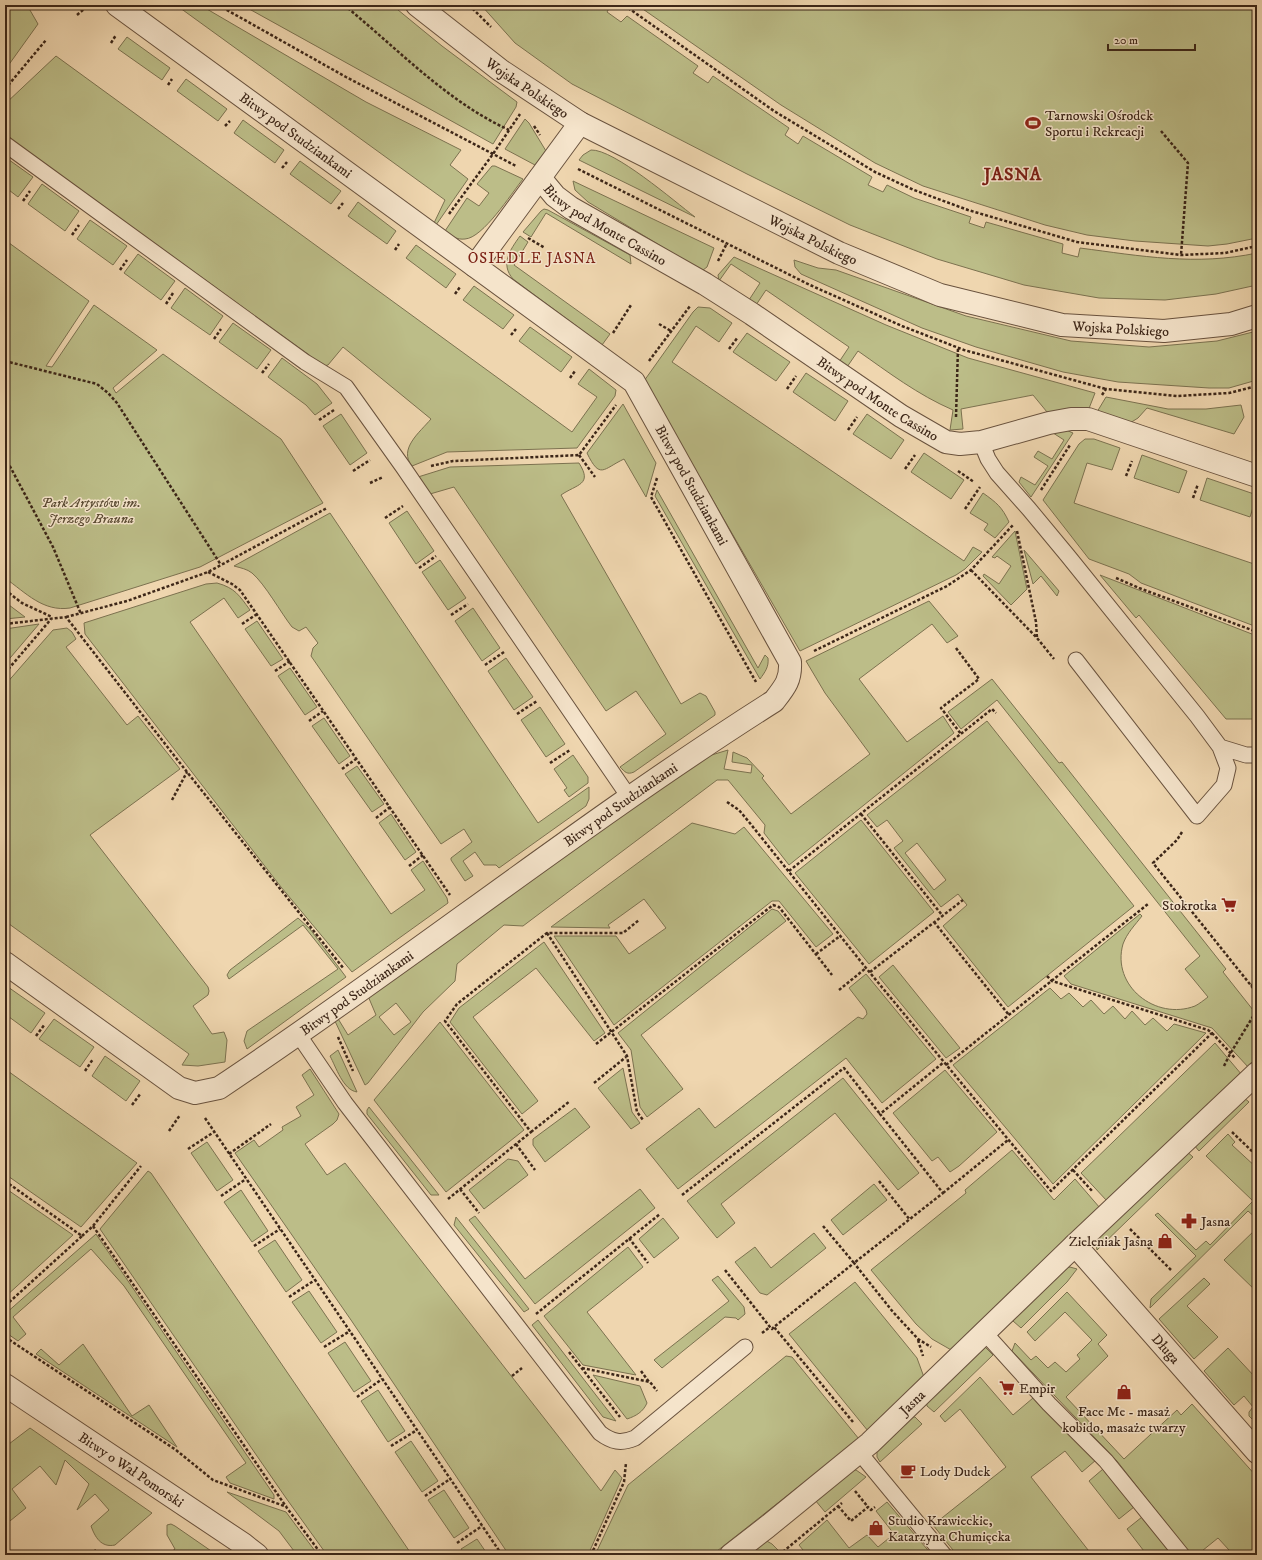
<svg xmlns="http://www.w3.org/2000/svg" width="1262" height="1560" viewBox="0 0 1262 1560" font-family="'IM FELL DW Pica',serif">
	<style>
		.green { fill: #bcbd88; stroke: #7c7250; fill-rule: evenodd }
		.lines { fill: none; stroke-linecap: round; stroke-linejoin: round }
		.lane-casing { stroke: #69523e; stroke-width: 17 }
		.street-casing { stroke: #69523e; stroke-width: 24 }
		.path { stroke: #3c2618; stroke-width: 2.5; stroke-dasharray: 3 2; stroke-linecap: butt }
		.lane { stroke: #f5e4cb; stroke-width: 15 }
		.street { stroke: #f5e4cb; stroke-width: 22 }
		.labels { text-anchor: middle; stroke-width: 3; stroke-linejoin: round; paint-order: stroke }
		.street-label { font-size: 14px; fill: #3c2618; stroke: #f5e4cb }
		.poi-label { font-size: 14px; fill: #3c2618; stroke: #f5e4cb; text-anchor: start }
		.park-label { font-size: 14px; font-style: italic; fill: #5c4c34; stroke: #f5e4cb }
		.neighbourhood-label { font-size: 15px; letter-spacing: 1px; fill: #7a1f14; stroke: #f5e4cb }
		.district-label { font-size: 18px; font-weight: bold; letter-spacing: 1px; fill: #7a1f14; stroke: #f5e4cb }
	</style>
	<rect width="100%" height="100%" fill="#efd6af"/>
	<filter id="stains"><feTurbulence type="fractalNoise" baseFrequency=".005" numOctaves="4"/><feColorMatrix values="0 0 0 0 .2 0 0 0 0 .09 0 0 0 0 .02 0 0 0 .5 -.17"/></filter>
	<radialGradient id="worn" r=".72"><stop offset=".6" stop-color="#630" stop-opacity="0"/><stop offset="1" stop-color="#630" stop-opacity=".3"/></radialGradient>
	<path class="green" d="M5 5H27L38 24 5 70Z
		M176 5H200L366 102 461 150 450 165 468 179 436 225 434 223 445 200Z
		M242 5H392L442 46 517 102 516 107 493 144Z
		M481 5H611L607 12 621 22 627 16 698 66 693 73 708 83 713 76 789 128 785 135 798 144 803 136 872 177 868 185 883 192 887 185 914 198 971 217 969 223 984 228 986 222 1063 244 1062 253 1078 257 1080 248C1141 256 1196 266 1257 253V285L1216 294 1165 300 1099 298 1024 285 937 259 850 225 747 174 572 84 515 43Z
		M637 5H1257V238L1227 244 1208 246 1135 241 1087 235 1045 225 923 186 875 163 781 105Z
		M127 37 170 68 162 80 118 49Z
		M56 56 572 432 597 397 578 384 589 369 616 390 615 396 577 448 447 452 412 466C398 449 420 432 431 419L343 347 328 365 324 366 5 135V104Z
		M186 79 227 109 218 121 177 91Z
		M525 119 529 123 546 151 535 165 505 149Z
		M243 120 284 150 275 163 234 133Z
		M591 150C614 149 674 201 695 217L579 160 583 155Z
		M5 157 33 177 18 197 5 187Z
		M300 161 341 191 331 204 290 174Z
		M492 166H495L523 179C511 194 483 238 465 239 457 240 451 236 445 231L467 198 479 206 489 193 477 184Z
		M573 181 714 248 707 267 703 270 699 269 588 202 575 190Z
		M42 184 79 211 65 231 28 204Z
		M358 202 396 231 387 244 348 216Z
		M544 209 548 210 630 255 631 264 546 213 531 237 523 232 541 211Z
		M90 220 127 246 113 265 77 239Z
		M520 236 528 242 514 265 610 334 602 345 513 279C500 264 510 250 520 236Z
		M5 240 89 301 46 366 52 367 94 305 157 350 113 388 116 393 163 354 281 439 323 503 200 567 70 608C43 612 26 593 5 578Z
		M416 245 456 274 446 288 406 258Z
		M138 254 175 281 161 300 124 273Z
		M734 257 886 325 968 358 1095 393 1088 411 1047 412 1033 395 961 409 963 429 950 430 953 410C918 395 888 372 858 351L847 367 839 362 849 347 766 290 756 305 749 300 760 283 731 264 719 281 718 275Z
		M794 260 818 268 836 270 966 316 1071 341 1149 347 1217 341 1257 331V380L1229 388H1209L1118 382 1063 372 976 347 922 328 801 274 795 267Z
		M474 286 514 315 503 329 463 300Z
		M185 288 223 316 210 335 171 308Z
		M698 307 710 308 732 323 719 342 696 326 672 362 964 561 973 547 982 552 965 569 956 575 800 651 644 381 693 312Z
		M233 323 271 350 257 369 219 342Z
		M530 327 572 357 561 372 519 341Z
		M747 333 790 362 776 381 733 352Z
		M282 358 317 384 332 403 315 415 306 405 268 377Z
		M806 373 848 401 835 421 793 392Z
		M1106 397 1168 409H1206L1241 405 1244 417 1234 434 1147 408 1138 418 1130 423 1097 412Z
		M623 404 656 463 646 497 624 459C603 469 600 480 587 453Z
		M341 414 367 453 350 465 323 426Z
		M867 414 904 440 891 459 853 434Z
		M1066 430 1073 433 1031 497 1019 482 1021 477 1035 485 1048 466 1034 457 1038 451 1052 459 1064 440 1050 431Z
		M1085 439H1094L1120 448 1112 470 1087 463 1074 503 1257 565V627L1141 583 1129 574 1089 559 1043 500 1079 444Z
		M924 453 964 480 951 499 911 472Z
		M1142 455 1187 471 1179 493 1134 478Z
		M579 463C593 485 577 484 561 495L681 704 700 693 706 696 715 712V715L634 772C627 775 625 772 620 767L666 734 636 691 606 711 454 487 430 494 418 477 450 467Z
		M1207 478 1257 495 1250 517 1200 500Z
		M657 490 758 668 765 655 768 658C769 667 765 672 760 679L655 496Z
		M983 493C997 503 1002 507 1009 522L995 538 984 530 988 524 970 513Z
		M407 511 434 551 416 564 389 523Z
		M330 513 538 823 589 787V799L586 806 499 868 496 865H484L475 852 463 861 473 876 465 881 451 860V858L472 842 464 829 441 844 311 656 313 648 318 643 306 627 299 631 292 627C281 613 265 584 252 573 247 569 241 568 234 566Z
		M1015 531 1027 589 1011 605 983 576 984 574 999 584 1011 566 997 556 995 558 992 557Z
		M1024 550 1059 591 1057 596 1041 576 1033 584Z
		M440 560 466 598 448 610 422 572Z
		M1100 575 1257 636V719H1226L1139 615 1136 618Z
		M217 583C235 588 239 595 250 610L238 618 224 598 190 622 391 914 425 890 411 870 423 861 447 898 448 903 352 972 281 887 85 634 84 623 206 584Z
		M929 601 958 636 947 643 932 624 859 679 907 742 943 716 954 733 789 865 764 833 765 825 728 780H717L523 926 504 925 457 964 455 981 423 1012 368 1083 365 1085 334 1019 337 1017 348 1035 376 1015 368 996 705 757 728 750 724 769 751 773 752 765 732 762 733 752 747 758 764 776 762 778 791 814 870 754 825 693 806 661ZM396 1003 411 1022 394 1035 379 1017Z
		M5 602 25 617 5 619Z
		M473 608 500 648 482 661 455 621Z
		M257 621 283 659 271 666 245 629Z
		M39 624 5 664V629Z
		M67 628 72 632 76 639 66 647 127 725 138 716 180 769 90 835 208 987 209 991 208 995 193 1006 212 1034 224 1032 227 1040 225 1062 198 1066 182 1065 189 1054 5 921V685L53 630Z
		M506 658 533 697 514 710 488 671Z
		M290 668 317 707 305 715 278 676Z
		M992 679 1059 763 1062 762 1226 969 1223 972 1257 1015V1060L1249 1068 1212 1028 1071 984 1064 976 1140 914 1142 916C1135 925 1127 933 1123 944 1111 986 1156 1021 1195 1006 1199 1004 1204 1000 1208 997L1185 969 1200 956 997 700 961 729 948 712Z
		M540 707 565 744 546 757 521 720Z
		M324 718 350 756 339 764 312 726Z
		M987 721 1134 906 1008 1007 943 926 967 905 958 894 941 907 894 848 903 841 887 820 877 827 867 815ZM917 843 946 880 934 890 905 853Z
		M573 755 588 777V783L569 797 564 790 567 788 554 769Z
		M357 766 384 804 372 812 345 774Z
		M391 814 416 852 405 860 379 823Z
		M861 820 934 912 869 964 795 873Z
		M692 823 735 834 744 827 833 934 816 947 779 901H772L614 1025 554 936H616L629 954 666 928 644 899 608 925 610 928 551 927Z
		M772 909 778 911 786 921 641 1035 683 1089 647 1117 640 1107 631 1050 618 1033Z
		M298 918 310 929 346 977 247 1049 244 1041 247 1031 338 969 303 925 229 979 227 975 230 970Z
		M544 942 605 1033 594 1041 536 968 473 1017 538 1101 522 1114 450 1022 459 1008Z
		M893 965 960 1048 946 1058 879 977Z
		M866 974 936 1059 882 1103 846 1058 678 1189 646 1149 699 1108 715 1128 858 1017 863 1019 867 1014 866 1010 849 988Z
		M8 987 45 1013 31 1033 5 1014V991Z
		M1050 988 1061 999 1069 993 1083 1007 1091 1000 1104 1014 1113 1006 1125 1019 1132 1011 1145 1025 1153 1018 1167 1031 1174 1024 1206 1033 1053 1184 953 1065Z
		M54 1019 94 1047 80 1067 39 1039Z
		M440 1022 524 1130 446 1192 374 1100Z
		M1215 1043 1242 1075 1107 1201 1081 1173Z
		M338 1050 357 1092C343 1090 336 1067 330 1056Z
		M105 1056 140 1081 126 1101 92 1076Z
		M623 1068 632 1112 640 1123 631 1129 598 1088Z
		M5 1069 137 1163 81 1227 5 1174Z
		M310 1069 339 1114 337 1120 333 1124 305 1144 327 1175 345 1163 601 1491 615 1470 622 1478 588 1555H509L351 1320 235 1153 254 1140 259 1147 283 1130 282 1127 301 1116 296 1107 314 1095 302 1075Z
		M945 1070 997 1132 959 1166 950 1172 938 1157 932 1161 893 1113Z
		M843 1078 919 1173 898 1190 835 1113 721 1204 735 1223 717 1238 687 1201Z
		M1243 1097 1249 1102 1199 1151 1194 1145Z
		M369 1107 439 1195H431L367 1114V1110Z
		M575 1108 590 1127 545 1162 533 1145V1139Z
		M1228 1134 1235 1142 1232 1145 1257 1168V1219L1248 1211 1150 1308 1151 1299 1196 1256 1155 1215 1158 1213 1196 1250 1206 1241 1210 1245 1253 1201 1206 1156Z
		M207 1142 233 1180 217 1191 191 1153Z
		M1012 1150 1054 1200 1075 1179 1100 1208 953 1351 932 1339 916 1324 871 1270 966 1193 965 1190Z
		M1185 1150 1193 1157 1097 1250 1096 1243 1097 1238Z
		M508 1159 518 1161 528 1175 484 1209 469 1190Z
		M148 1171 151 1173 412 1555H327L286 1498 100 1229Z
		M874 1184 887 1200 843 1235 831 1220Z
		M5 1188 73 1235 5 1297Z
		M640 1189 655 1208 535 1304 469 1220 475 1216 525 1279Z
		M241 1190 268 1231 252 1242 224 1202Z
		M456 1217 529 1309 524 1312 454 1225Z
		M663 1218 679 1238 654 1258 639 1239Z
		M1257 1228V1292L1224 1260Z
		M814 1233 826 1248 767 1295 760 1293 735 1262 755 1247 771 1268Z
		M96 1234 274 1495V1499L230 1483 226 1477 246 1463 124 1286 91 1249 13 1317 26 1334 18 1341 5 1332V1314Z
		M275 1240 302 1280 286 1292 258 1251Z
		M628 1247 643 1267 587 1312 636 1375 583 1365 544 1316Z
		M1070 1267 1077 1269 1067 1282 1021 1328 1013 1321V1317L1063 1269Z
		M718 1276 744 1307 745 1314 738 1320 736 1318 725 1317 662 1368 654 1360 729 1301 712 1280Z
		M1204 1278 1210 1284 1187 1306 1218 1337 1194 1359 1159 1319Z
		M855 1282 917 1358 925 1380 868 1431 789 1334Z
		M309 1291 337 1332 321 1343 292 1302Z
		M1067 1292 1107 1335 1098 1344 1108 1356 1066 1397 1124 1459 1177 1410 1181 1415 1192 1404 1257 1477V1555H1223L1229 1550 1218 1538 1197 1555H1191L1117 1461 1012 1351 1015 1343 1031 1360 1036 1356 1048 1368 1055 1362 1066 1372 1080 1359 1077 1355 1092 1340 1065 1312 1035 1341 1027 1332Z
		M538 1320 616 1421 603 1417 532 1325Z
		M345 1342 371 1381 354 1392 328 1353Z
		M83 1344 132 1416 149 1405 177 1447 36 1354 41 1349 59 1365Z
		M983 1345 993 1355 934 1412 927 1406 926 1400Z
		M1228 1348 1255 1377 1257 1376V1424L1249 1416V1412L1253 1407 1244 1396 1234 1405 1204 1371Z
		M786 1356 792 1357 859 1439 712 1555H595L628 1485Z
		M593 1375 640 1386 647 1403C643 1412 636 1416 627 1419Z
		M980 1377 1013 1415 1033 1398 1058 1424 1096 1460 1082 1472 1065 1451 1031 1477 1092 1555H957L933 1525 1006 1467 960 1409 945 1422 940 1416Z
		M378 1390 405 1431 388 1442 361 1401Z
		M909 1417H915L922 1424 880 1462 877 1457V1448Z
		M30 1428 152 1513 115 1545C101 1548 95 1537 91 1526L109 1510 95 1494 77 1510 89 1484 65 1460 56 1485 40 1466 12 1489 26 1508 5 1525V1447Z
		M411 1441 438 1481 422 1492 395 1452Z
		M1103 1469 1134 1507 1119 1519 1089 1481Z
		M852 1470H856L866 1477 825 1512 815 1500Z
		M444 1490 469 1528 454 1538 428 1500Z
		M227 1492 286 1512 318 1555H297L279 1531Z
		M887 1502 932 1555H807L799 1545 827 1520 849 1548 867 1535 878 1547 894 1534 876 1511Z
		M1142 1517 1172 1555H1147L1127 1529Z
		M171 1524 175 1526 217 1555H167L175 1549 167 1535V1525Z
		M477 1539 488 1555H465L461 1549Z
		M765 1540 772 1544 779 1551 773 1555H745Z"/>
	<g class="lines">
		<defs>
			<path id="lane" d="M5 144 305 362 346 387 403 467 629 797
				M981 442 988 459 997 473 1029 509 1068 556 1197 716 1220 747 1228 768 1224 785 1197 816 1076 660
				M1220 747 1246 755H1257
				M298 1034 345 1103 600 1433C612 1442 621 1444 635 1438L745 1347
				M984 1332 1049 1404 1106 1461 1182 1555
				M859 1452 944 1555"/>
			<g id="street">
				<path id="s1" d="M417 5 500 70 580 123 839 253 940 295 1062 325 1164 331 1231 324 1257 316"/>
				<path id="s2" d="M540 178 555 196 571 208 705 284 752 314 901 416 946 442 960 444 981 442 1049 423 1071 419H1088L1257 476"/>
				<path d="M475 266 580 123"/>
				<path id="s3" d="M5 963 179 1088 195 1093 219 1088C407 963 583 822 774 701 785 687 791 680 790 662L634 382 117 5"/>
				<path id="s4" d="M1075 1245 1257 1452"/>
				<path id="s5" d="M5 1385 243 1544 257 1555"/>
				<path id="s6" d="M731 1555 767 1527 870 1443 1075 1245 1257 1073"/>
			</g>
		</defs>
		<use href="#lane" class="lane-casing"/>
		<use href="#street" class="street-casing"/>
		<path class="path" d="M218 5 346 77 516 166
			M344 5C397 48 446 101 509 130
			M469 5 491 27
			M624 5 774 111 875 172 914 190 968 210 1077 242 1181 255 1225 253 1257 246
			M77 15 89 5
			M111 43 116 35
			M168 85 172 79
			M5 89 46 40
			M225 126 230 121
			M534 126 540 135
			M1161 131 1188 163 1181 255
			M282 168 287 162
			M578 169 810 285 902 326 964 350 1106 389
			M23 201 30 191
			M338 209 343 203
			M449 214 493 154 520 114
			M72 235 79 225
			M528 238 545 248
			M395 250 399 244
			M718 261 727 243
			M120 270 127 260
			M455 294 460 287
			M166 304 173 293
			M659 324 671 331
			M613 333 631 305
			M511 335 516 329
			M214 339 221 329
			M729 349 738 337
			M5 361 97 384 108 393 117 403 221 565
			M649 361 690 306
			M262 373 269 364
			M570 378 575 371
			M787 389 796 376
			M1102 395 1106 389 1177 396 1229 393 1257 386
			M956 417 958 347
			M319 420 334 410
			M848 430 857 417
			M579 455 595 477
			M5 457 53 547 81 614
			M431 466 453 461 579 455 616 405
			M905 469 915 455
			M353 471 370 460
			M958 471 974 482
			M1126 476 1132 461
			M657 478 651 497 756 682
			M370 483 383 477
			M1041 490 1070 445
			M1193 498 1198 484
			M965 509 980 487
			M385 518 403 506
			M1017 531 1036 622 1037 638
			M419 568 436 556
			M971 570 1037 638 1054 659
			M208 572 232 584 240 590 450 895
			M1116 578 1139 588 1257 632
			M5 590 22 603 52 617
			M451 615 468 604
			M66 617 127 601 208 572 327 508
			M5 624 66 617 187 772 344 969
			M242 624 257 614
			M956 648 979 679 941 708 961 734
			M814 651 947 586 971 570 1013 525
			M485 665 504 652
			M275 671 290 661
			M5 673 52 618
			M517 714 537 701
			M309 721 323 711
			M550 763 570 750
			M342 769 356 759
			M172 800 187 772
			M727 802 739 810 749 822 866 968 1051 1191 1212 1033 1208 1030 1052 981 1047 976
			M861 814 942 915
			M376 818 390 807
			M1182 832 1177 840 1153 863 1257 993
			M409 866 423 855
			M789 871 992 709 996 713
			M934 922 1009 1015
			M547 933 627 1056 637 1112 643 1120
			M816 954 840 936
			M870 972 963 900
			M1251 986 1257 981
			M839 990 866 968
			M1212 1033 1235 1058
			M36 1036 45 1024
			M338 1037 353 1071
			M596 1044 773 905 779 907 832 975
			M946 1065 1148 904
			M1224 1066 1230 1054 1257 1010
			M85 1071 93 1059
			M594 1083 626 1057
			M132 1105 141 1093
			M205 1118 502 1555
			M169 1131 180 1115
			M531 1132 570 1101
			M1232 1132 1257 1156
			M516 1144 535 1170
			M188 1149 214 1132
			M229 1154 271 1124
			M1073 1170 1093 1192
			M5 1181 82 1236 5 1306
			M879 1181 910 1220
			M460 1189 479 1213
			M943 1193 1008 1140
			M682 1195 844 1068 880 1114
			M221 1196 246 1179
			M448 1199 531 1132 445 1021 457 1004 547 933H623L639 920
			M93 1226 287 1508 322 1555
			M823 1226 854 1263 943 1193 880 1114 944 1062
			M1130 1229 1171 1270
			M82 1236 93 1226 141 1166
			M629 1238 648 1263
			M254 1246 280 1229
			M725 1270 770 1327 772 1329 774 1327
			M289 1297 315 1280
			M536 1314 660 1214
			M762 1333 770 1327
			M5 1337 176 1450 213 1480 287 1507
			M918 1340 923 1356
			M324 1347 350 1331
			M569 1352 620 1417
			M582 1368 650 1382 657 1391
			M641 1371 649 1382
			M512 1376 522 1368
			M357 1397 382 1379
			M853 1422 774 1327 854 1263 893 1312 918 1339 931 1347
			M391 1446 417 1430
			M855 1491 868 1507
			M425 1496 450 1479
			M838 1506 851 1521 868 1507 871 1510 875 1507
			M457 1543 482 1526
			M91 1555 96 1550
			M591 1555 624 1482 626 1463
			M779 1555 842 1503"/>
		<use href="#lane" class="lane"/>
		<use href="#street" class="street"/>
	</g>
	<defs>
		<symbol id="stadium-bare" viewBox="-9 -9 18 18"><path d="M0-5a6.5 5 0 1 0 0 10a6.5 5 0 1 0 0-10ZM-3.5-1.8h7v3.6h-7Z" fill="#8f2418" stroke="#f5e4cb" stroke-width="2.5" paint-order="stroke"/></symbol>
		<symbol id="supermarket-bare" viewBox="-9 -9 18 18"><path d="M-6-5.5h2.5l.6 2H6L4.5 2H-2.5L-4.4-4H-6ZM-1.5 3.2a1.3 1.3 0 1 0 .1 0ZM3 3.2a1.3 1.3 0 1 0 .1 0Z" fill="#8f2418" stroke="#f5e4cb" stroke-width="2.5" paint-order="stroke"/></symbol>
		<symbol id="pharmacy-bare" viewBox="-9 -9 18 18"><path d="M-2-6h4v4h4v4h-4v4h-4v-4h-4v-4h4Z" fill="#8f2418" stroke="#f5e4cb" stroke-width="2.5" paint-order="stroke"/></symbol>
		<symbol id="shop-bare" viewBox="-9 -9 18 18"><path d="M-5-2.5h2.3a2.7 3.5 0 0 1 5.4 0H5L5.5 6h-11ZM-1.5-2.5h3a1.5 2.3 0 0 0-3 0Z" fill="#8f2418" stroke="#f5e4cb" stroke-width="2.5" paint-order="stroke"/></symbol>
		<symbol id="cafe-bare" viewBox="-9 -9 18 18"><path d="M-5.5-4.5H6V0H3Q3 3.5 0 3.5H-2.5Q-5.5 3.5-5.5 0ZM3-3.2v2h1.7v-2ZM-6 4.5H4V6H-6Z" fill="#8f2418" stroke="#f5e4cb" stroke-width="2.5" paint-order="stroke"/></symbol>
	</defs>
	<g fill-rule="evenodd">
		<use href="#stadium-bare" x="1022" y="112" width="22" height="22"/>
		<use href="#supermarket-bare" x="1218" y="894" width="22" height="22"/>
		<use href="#pharmacy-bare" x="1178" y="1210" width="22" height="22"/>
		<use href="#shop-bare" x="1154" y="1230" width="22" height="22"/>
		<use href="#supermarket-bare" x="996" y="1377" width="22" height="22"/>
		<use href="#shop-bare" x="1113" y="1381" width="22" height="22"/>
		<use href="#cafe-bare" x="897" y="1460" width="22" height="22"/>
		<use href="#shop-bare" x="865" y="1517" width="22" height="22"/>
	</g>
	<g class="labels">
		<g class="street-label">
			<text dy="5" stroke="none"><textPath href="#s1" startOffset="138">Wojska Polskiego</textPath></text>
			<text transform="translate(296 135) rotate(36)" y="5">Bitwy pod Studziankami</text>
			<text dy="5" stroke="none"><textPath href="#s2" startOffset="81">Bitwy pod Monte Cassino</textPath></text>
			<text dy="5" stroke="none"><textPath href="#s1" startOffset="462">Wojska Polskiego</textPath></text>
			<text dy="5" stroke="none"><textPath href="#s1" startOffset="785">Wojska Polskiego</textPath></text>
			<text dy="5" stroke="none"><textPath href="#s2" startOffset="405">Bitwy pod Monte Cassino</textPath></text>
			<text transform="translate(692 485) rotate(61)" y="5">Bitwy pod Studziankami</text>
			<text dy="5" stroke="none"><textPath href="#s3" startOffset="747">Bitwy pod Studziankami</textPath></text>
			<text dy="5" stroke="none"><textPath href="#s3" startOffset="423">Bitwy pod Studziankami</textPath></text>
			<text dy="5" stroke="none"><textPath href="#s4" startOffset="138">Długa</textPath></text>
			<text dy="5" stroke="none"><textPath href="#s6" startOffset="237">Jasna</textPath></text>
			<text dy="5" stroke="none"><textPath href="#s5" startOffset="152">Bitwy o Wał Pomorski</textPath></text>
		</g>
		<g class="poi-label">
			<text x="1045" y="120">Tarnowski Ośrodek<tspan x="1045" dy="16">Sportu i Rekreacji</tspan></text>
			<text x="1217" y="910" text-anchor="end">Stokrotka</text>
			<text x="1201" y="1226">Jasna</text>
			<text x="1153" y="1246" text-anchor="end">Zieleniak Jasna</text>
			<text x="1019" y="1393">Empir</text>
			<text x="1124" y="1416" text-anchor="middle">Face Me - masaż<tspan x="1124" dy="16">kobido, masaże twarzy</tspan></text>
			<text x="920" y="1476">Lody Dudek</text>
			<text x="888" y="1525">Studio Krawieckie,<tspan x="888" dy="16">Katarzyna Chumięcka</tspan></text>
		</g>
		<g class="park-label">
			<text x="91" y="507">Park Artystów im.<tspan x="91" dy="16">Jerzego Brauna</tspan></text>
		</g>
		<g class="neighbourhood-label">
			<text x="532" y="263">OSIEDLE JASNA</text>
		</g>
		<g class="district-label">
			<text x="1013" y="180">JASNA</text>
		</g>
	</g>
	<rect width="1262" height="1560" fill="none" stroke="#efd6af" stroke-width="20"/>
	<rect x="6" y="6" width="1250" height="1548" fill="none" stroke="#3c2618" stroke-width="2"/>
	<rect x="10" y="10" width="1242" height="1540" fill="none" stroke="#3c2618"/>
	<path d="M1108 44v6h87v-6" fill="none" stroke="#3c2618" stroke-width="2"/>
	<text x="1114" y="44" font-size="12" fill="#3c2618" stroke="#f5e4cb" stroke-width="3" paint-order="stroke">20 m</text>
	<rect width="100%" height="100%" filter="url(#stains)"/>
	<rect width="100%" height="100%" fill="url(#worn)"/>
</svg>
